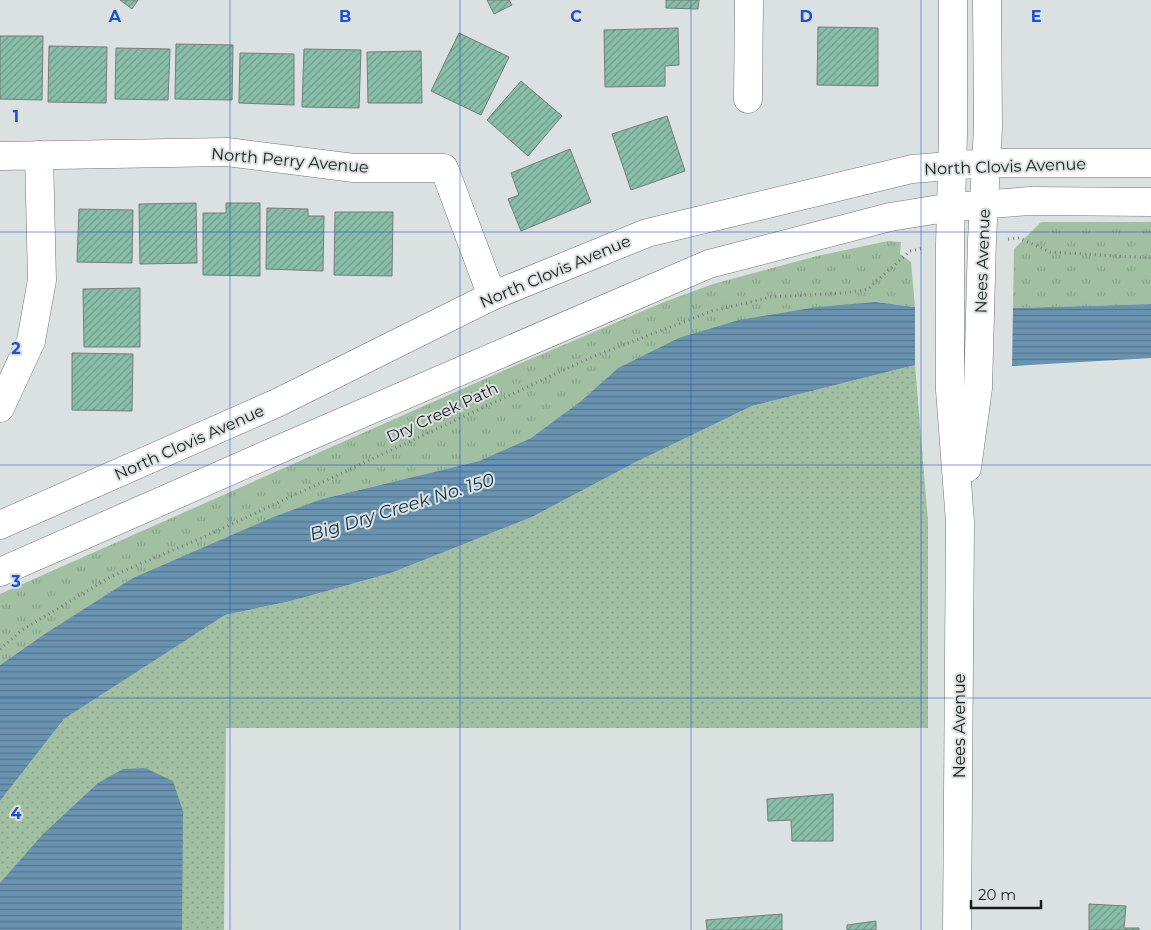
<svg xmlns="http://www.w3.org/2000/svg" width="1151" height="930" viewBox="0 0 1151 930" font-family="Montserrat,sans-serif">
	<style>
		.grass { fill: url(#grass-dots) }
		.park { fill: url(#park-tufts) }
		.water { fill: url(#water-rules) }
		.building { fill: url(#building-hatch); stroke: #787c7a }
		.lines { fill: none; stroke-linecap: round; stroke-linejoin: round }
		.minor-casing { stroke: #717675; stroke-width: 29 }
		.major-casing { stroke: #717675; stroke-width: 29 }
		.path { stroke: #797d7c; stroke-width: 3; stroke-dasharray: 1 4; stroke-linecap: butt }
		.minor { stroke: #fff; stroke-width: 28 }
		.major { stroke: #fff; stroke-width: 28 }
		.grid { fill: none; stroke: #1d4ed8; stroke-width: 1; stroke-opacity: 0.55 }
		.labels { text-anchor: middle; stroke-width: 4; stroke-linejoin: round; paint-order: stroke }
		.street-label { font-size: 16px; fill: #1a1c1c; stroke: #dbe1e0 }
		.water-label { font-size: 18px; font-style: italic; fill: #10354a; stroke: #dbe1e0 }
		.grid-label { font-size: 16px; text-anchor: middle; font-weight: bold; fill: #1d4ed8; stroke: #dbe1e0; stroke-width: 4; stroke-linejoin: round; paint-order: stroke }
	</style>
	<defs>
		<pattern id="grass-dots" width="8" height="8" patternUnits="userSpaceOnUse" patternTransform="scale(1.25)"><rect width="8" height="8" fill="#a0c0a1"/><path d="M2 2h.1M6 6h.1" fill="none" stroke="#89a48a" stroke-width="1.8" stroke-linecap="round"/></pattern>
		<pattern id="park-tufts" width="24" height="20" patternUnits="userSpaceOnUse" patternTransform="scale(1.25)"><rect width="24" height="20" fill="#a0c0a1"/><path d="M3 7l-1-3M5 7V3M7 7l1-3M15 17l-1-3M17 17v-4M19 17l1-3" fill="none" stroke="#89a48a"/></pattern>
		<pattern id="water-rules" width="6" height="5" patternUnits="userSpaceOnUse" patternTransform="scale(1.25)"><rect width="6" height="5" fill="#6993b0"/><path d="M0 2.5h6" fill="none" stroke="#56778e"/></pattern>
		<pattern id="building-hatch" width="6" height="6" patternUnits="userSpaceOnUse" patternTransform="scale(1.25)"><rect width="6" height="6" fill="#89beaa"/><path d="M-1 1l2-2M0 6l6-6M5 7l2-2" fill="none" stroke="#6f9a8a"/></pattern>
	</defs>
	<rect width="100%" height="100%" fill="#dbe1e0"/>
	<path class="grass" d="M915 365 928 522V728H226L224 930H0V801L64 719 225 615 291 601 391 573 532 517 634 463 752 406Z"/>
	<path class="park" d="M1041 222H1151V304L1013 308 1014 249Z
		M888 241 901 242 900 254 911 262 915 307 876 302 618 368 581 401 531 438 479 461 322 499 133 579 46 633 0 665V594L514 366 664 302 713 284 817 256Z"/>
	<path class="water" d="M876 302 915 307V365L752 406 634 463 532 517 391 573 291 601 225 615 64 719 0 801V665L46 633 133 578 271 518 322 499 479 461 531 438 581 401 618 368 679 338 739 320 817 307Z
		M1151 304V358L1012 366 1013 308Z
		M145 768 173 781 183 811 182 930H0V883L43 834 98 783 123 769Z"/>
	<path class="building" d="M120 0H138L132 9Z
		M487 0H509L512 5 494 14Z
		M666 0H699L698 9 666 8Z
		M818 27 878 28V86L817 85Z
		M678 28 679 65 665 66V86L605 87 604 30Z
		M459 33 509 57 481 115 431 91Z
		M0 36H43L42 100 0 99Z
		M176 44 233 45 232 100 175 99Z
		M49 46 107 47 106 103 48 102Z
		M116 48 170 49 168 100 115 99Z
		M304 49 361 50 359 108 302 107Z
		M421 51 422 103H368L367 52Z
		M240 53 294 54V105L239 103Z
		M521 81 562 116 528 156 487 120Z
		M667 116 685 171 631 190 612 134Z
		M570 149 591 202 521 231 508 199 519 195 511 173Z
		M196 203 197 263 140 264 139 204Z
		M226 203H260V276L203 275V213H226Z
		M267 208 308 209V216H324L323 271 266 269Z
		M79 209 133 210 132 263 77 262Z
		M335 212H393L392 276 334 275Z
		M140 288V347H84L83 289Z
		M72 353 133 354 132 411 72 410Z
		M833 794V841H792L791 820 768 821 767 799Z
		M1089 904 1126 906 1124 928H1139V930H1089Z
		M782 914V930H707L706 920Z
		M876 921V930H847V925Z"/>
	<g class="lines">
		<defs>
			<path id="minor" d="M748 99 749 0
				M0 156 227 152 354 168H444L492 296
				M0 408 31 341 42 280 39 155"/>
			<path id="major" d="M953 0V134L950 244V390L960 522 957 930
				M967 468 978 388 982 240 988 127 987 0
				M0 525 277 403 492 296 647 233 912 169 987 163H1151
				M0 572 289 445 709 264 890 217 952 207 1030 201 1151 202"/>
		</defs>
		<use href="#minor" class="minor-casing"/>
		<use href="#major" class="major-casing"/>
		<path class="path" d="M1008 239 1020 238 1050 252 1151 258
			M0 649 22 630 112 576 206 536 592 357 712 311 771 297 845 293 868 289 910 251 924 248"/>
		<use href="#minor" class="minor"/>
		<use href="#major" class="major"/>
	</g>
	<path class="grid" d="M230 0V930M460 0V930M691 0V930M921 0V930M0 232H1151M0 465H1151M0 698H1151"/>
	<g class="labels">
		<g class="street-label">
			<text transform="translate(290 160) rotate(5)" y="6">North Perry Avenue</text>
			<text transform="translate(1005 166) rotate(-2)" y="6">North Clovis Avenue</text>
			<text transform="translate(982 261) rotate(-88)" y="6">Nees Avenue</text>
			<text transform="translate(555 271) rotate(-23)" y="6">North Clovis Avenue</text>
			<text transform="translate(442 412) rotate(-25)" y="6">Dry Creek Path</text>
			<text transform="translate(189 442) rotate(-24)" y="6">North Clovis Avenue</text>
			<text transform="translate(959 726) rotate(-90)" y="6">Nees Avenue</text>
		</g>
		<g class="water-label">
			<text transform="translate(402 507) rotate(-17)" y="6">Big Dry Creek No. 150</text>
		</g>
	</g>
	<g class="grid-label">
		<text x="115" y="22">A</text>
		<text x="345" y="22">B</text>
		<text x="576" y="22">C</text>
		<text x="806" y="22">D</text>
		<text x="1036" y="22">E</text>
		<text x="16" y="122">1</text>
		<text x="16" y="354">2</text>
		<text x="16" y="587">3</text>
		<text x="16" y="819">4</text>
	</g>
	<path d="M971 900v8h70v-8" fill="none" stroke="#1a1c1c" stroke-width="2.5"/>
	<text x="978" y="900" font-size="15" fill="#1a1c1c" stroke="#dbe1e0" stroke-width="4" paint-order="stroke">20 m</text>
</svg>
